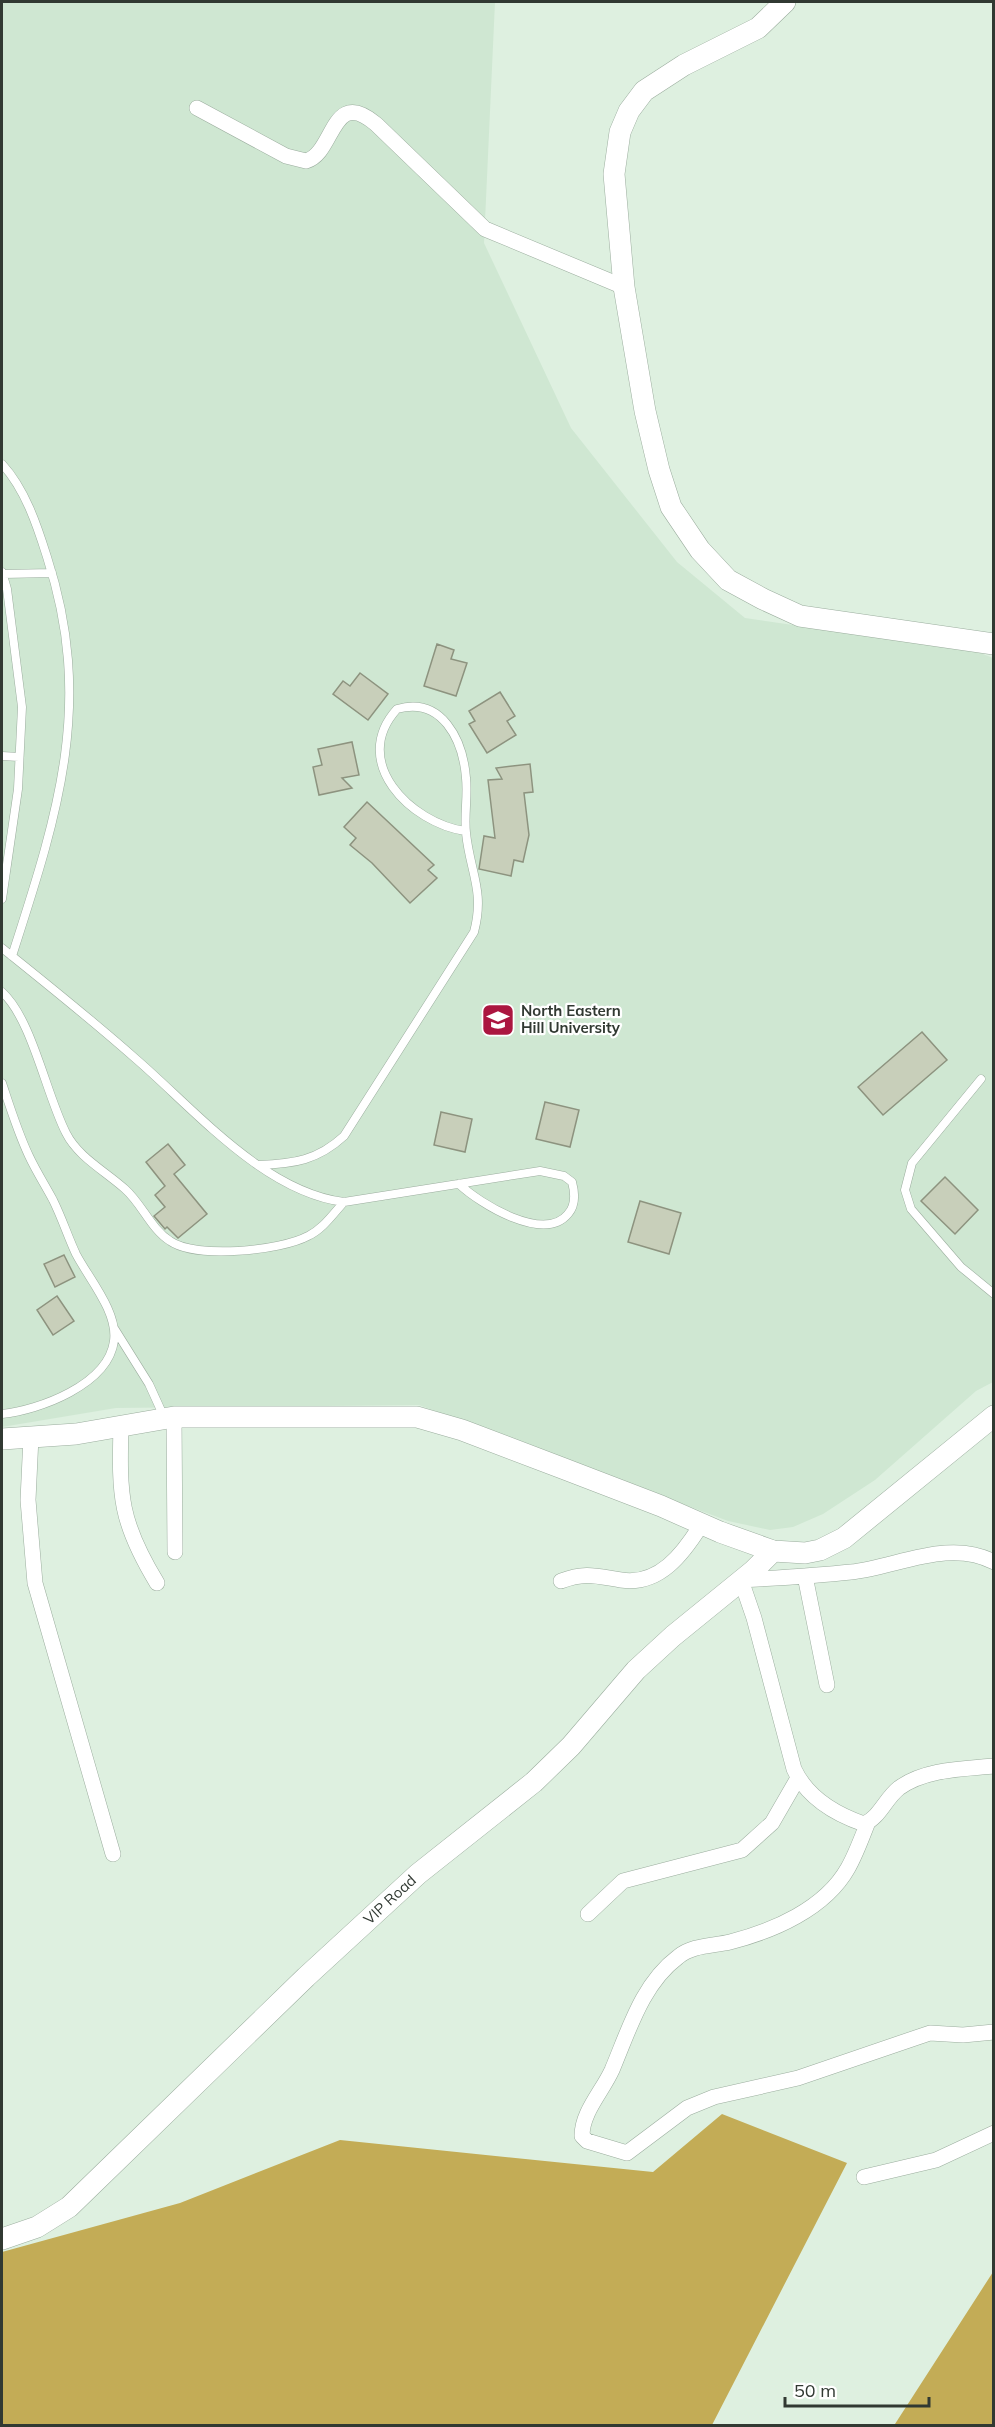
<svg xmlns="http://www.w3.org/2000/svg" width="995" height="2427" viewBox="0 0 995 2427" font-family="Mulish,sans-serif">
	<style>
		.built { fill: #cfe7d2 }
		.forest { fill: #c3ac56 }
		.building { fill: #c8cfba; stroke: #8d937f; stroke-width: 1.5 }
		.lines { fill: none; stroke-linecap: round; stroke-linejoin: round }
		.lane-casing { stroke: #9bad9e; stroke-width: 9 }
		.street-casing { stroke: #9bad9e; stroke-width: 16 }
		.secondary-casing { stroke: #9bad9e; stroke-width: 22 }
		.lane { stroke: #fff; stroke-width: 8 }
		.street { stroke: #fff; stroke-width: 15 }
		.secondary { stroke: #fff; stroke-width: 21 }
		.labels { text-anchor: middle; stroke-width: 4.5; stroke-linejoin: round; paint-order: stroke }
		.poi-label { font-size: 15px; font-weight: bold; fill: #313932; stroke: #fff; text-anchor: start }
		.street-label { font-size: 15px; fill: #313932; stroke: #fff }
	</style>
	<rect width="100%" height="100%" fill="#def0e0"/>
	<path class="built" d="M2 2H495L484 243 571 428 677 562 745 618 978 652 993 658V1382L976 1391 875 1480 823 1514 793 1527 770 1530 728 1521 419 1405 116 1408 2 1427Z"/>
	<path class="forest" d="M722 2114 847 2163 712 2425H2V2252L180 2203 340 2140 653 2172Z
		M993 2272V2425H894L895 2424Z"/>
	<path class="building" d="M437 644 454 650 451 659 467 663 456 696 424 686Z
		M360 673 388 694 368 720 333 694 343 681 350 686Z
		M500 692 515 716 507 721 516 735 487 753 469 724 475 721 469 711Z
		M352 742 359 775 342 778 352 788 319 795 313 767 322 765 318 749Z
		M530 764 533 792 524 793 529 835 523 862 514 860 511 876 479 869 484 836 495 838 488 780 502 779 496 768Z
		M367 802 434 865 428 870 437 878 410 903 372 863 350 845 356 838 344 827Z
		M922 1032 947 1060 883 1115 858 1087Z
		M545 1102 579 1110 570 1147 536 1139Z
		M441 1112 472 1119 465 1152 434 1145Z
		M168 1144 185 1165 174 1174 207 1214 178 1238 167 1227 165 1229 154 1216 165 1207 155 1195 165 1186 146 1162Z
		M945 1177 978 1210 955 1234 921 1201Z
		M640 1201 681 1213 669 1254 628 1242Z
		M64 1255 75 1277 55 1287 44 1264Z
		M57 1296 74 1321 53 1335 37 1310Z"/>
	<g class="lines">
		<defs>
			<path id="lane" d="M2 464C25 489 37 525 47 557 95 704 57 816 12 956
				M2 572 7 589 22 707 18 789 2 899
				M3 574 52 573
				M2 756 19 757
				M2 948C47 984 92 1020 136 1059 194 1109 264 1192 344 1202L540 1171 564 1176 572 1182C575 1193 576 1205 568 1214 544 1243 480 1204 459 1184
				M2 992C32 1019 46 1094 66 1133 78 1157 105 1171 125 1189 142 1204 151 1229 170 1241 196 1259 280 1251 308 1236 323 1229 333 1214 344 1202
				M981 1079 912 1163 905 1190 911 1209 961 1267 994 1294
				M2 1083C10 1107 18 1133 29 1156 36 1171 45 1185 53 1200 62 1218 68 1237 76 1254 89 1279 118 1312 114 1341 108 1385 39 1410 2 1414
				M259 1165C294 1164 318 1160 344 1136L474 932C485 891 470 872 466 833 464 815 468 796 466 778 463 740 442 696 397 709 349 762 411 823 465 831
				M114 1328 149 1384 164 1417"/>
			<path id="street" d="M197 108 286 156 306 161C335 153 331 86 376 124L485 229 624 287
				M174 1417 175 1552
				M121 1426C119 1497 120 1522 157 1583
				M31 1437 28 1500 35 1583 113 1854
				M994 1562C949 1538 897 1567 851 1572 814 1576 777 1578 741 1580L754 1618 794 1769C807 1797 835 1814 864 1824 880 1817 885 1799 899 1788 925 1769 963 1769 994 1766
				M805 1576 827 1685
				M561 1581C586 1572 595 1576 621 1580 659 1586 683 1554 701 1525
				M868 1822C862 1837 856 1854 848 1868 825 1909 773 1931 730 1942 713 1946 692 1945 678 1957 642 1984 629 2030 612 2070 602 2092 582 2112 582 2136L587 2141 627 2153 687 2108 714 2097 798 2078 930 2033 963 2035 994 2032
				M588 1914 623 1881 742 1850 772 1823 798 1778
				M864 2177 936 2160 994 2133"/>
			<g id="secondary">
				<path d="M785 2 758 28 684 65 644 91 629 111 620 132 614 174 624 287 645 411 659 470 671 507 700 550 728 580 763 599 800 616 994 644"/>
				<path d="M2 1439 76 1434 174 1417H417L462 1430 562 1468 661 1506 720 1532 773 1551 805 1553 820 1550 844 1538 994 1416"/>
				<path id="s1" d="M2 2239 37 2227 69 2207 306 1977 418 1874 534 1782 571 1746 636 1670 673 1636 753 1571 773 1551"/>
			</g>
		</defs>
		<use href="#lane" class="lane-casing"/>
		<use href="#street" class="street-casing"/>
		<use href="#secondary" class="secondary-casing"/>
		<use href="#lane" class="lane"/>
		<use href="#street" class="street"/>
		<use href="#secondary" class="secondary"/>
	</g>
	<defs>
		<symbol id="university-square" viewBox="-11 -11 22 22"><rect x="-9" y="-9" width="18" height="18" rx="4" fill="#ab1640" stroke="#fff"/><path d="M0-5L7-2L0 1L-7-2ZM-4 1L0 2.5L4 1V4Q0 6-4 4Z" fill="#fff"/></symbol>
	</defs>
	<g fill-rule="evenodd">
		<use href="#university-square" x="479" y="1001" width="38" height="38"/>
	</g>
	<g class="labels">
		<g class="poi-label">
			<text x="521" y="1016">North Eastern<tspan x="521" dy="17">Hill University</tspan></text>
		</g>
		<g class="street-label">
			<text dy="5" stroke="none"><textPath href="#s1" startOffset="519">VIP Road</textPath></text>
		</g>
	</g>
	<rect width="995" height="2427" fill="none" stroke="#313932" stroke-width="6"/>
	<path d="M785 2397v9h144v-9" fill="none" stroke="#313932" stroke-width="3"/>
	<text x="794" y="2397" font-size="18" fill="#313932" stroke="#ffffff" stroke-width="4.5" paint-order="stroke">50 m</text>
</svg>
